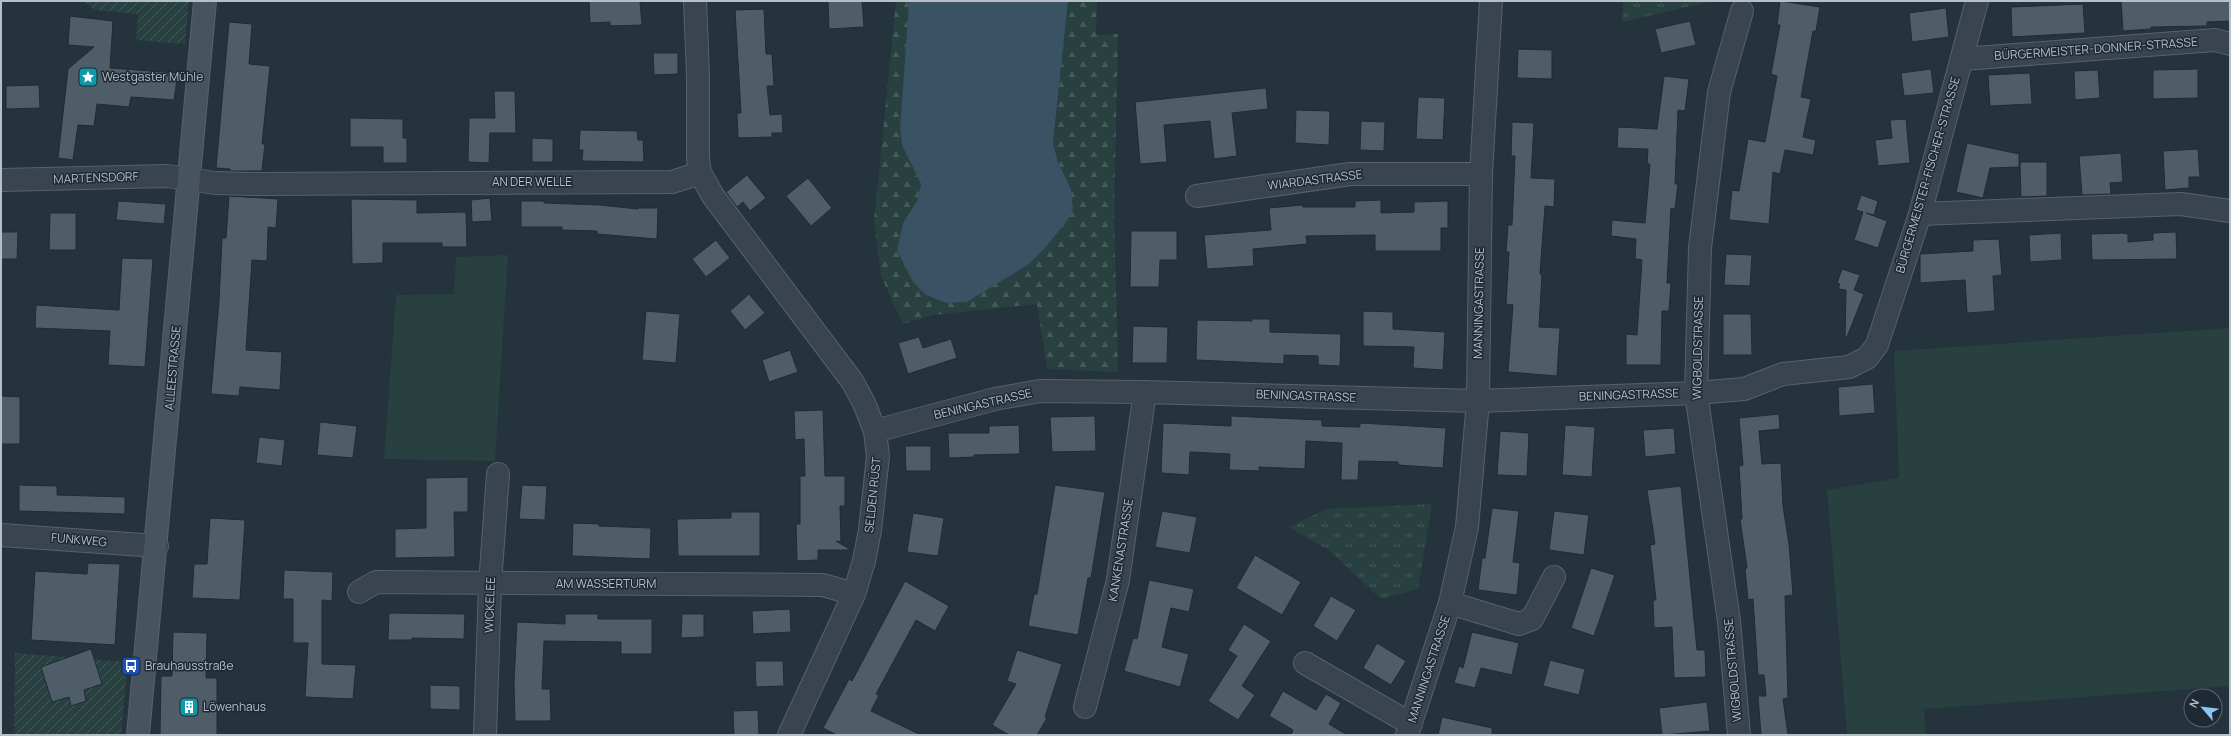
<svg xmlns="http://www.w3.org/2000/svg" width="2231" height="736" viewBox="0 0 2231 736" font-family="Manrope,sans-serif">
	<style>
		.grass { fill: #28403f }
		.forest { fill: url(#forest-firs) }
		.park { fill: url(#park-tufts) }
		.garden { fill: url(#garden-furrows) }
		.water { fill: #395264 }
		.building { fill: #4e5d68; stroke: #202b35 }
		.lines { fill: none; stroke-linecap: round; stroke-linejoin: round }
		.street-casing { stroke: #57626b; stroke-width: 24 }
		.secondary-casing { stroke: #57626b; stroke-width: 24 }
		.street { stroke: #39444e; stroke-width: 22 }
		.secondary { stroke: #475460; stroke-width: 22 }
		.labels { text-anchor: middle; stroke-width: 3; stroke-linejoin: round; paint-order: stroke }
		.street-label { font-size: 12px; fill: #b5bfc8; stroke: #1e2933 }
		.poi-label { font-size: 12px; fill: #b5bfc8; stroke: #1e2933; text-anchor: start }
	</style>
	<defs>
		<pattern id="forest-firs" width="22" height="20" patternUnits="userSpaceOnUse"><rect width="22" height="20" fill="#28403f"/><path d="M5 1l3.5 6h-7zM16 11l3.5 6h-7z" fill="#455a59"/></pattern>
		<pattern id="park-tufts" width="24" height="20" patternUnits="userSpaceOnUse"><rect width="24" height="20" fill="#28403f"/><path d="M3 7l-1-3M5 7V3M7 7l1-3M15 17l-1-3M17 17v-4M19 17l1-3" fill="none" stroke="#455a59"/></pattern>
		<pattern id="garden-furrows" width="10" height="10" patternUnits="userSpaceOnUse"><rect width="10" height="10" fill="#28403f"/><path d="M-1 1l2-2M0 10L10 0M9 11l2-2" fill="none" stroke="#455a59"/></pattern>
	</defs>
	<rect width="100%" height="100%" fill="#25333d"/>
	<path class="grass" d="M508 255 495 461 384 459 396 295 454 294 456 257Z
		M2230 328V686L1924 709 1926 735H1847L1827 490 1899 478 1894 351Z"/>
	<path class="forest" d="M896 1H909L900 128 902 145 921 184 917 201 903 223 926 295 946 303 967 302 1067 221C1079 197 1068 187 1058 165 1055 158 1055 150 1053 143L1068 1H1097L1096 35 1118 34 1114 213 1118 372 1047 369 1037 304 933 315 903 324 881 276 874 221Z"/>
	<path class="park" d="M1623 1H1713L1622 22Z
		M1432 504 1418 589 1381 599 1330 551 1289 527 1326 509Z"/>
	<path class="garden" d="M84 1H189L185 44 136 40 138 14 95 10Z
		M15 653 128 662 121 735H14Z"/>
	<path class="water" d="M909 1H1068L1053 143 1058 163 1071 189 1073 209 1067 221 1045 248 1029 264 967 302 946 303 926 295 913 282 897 250 903 223 917 201 921 184 902 145 900 128Z"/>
	<path class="building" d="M589 1H640L642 25 610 26V22L590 23Z
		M828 1H862L864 27 829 29Z
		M1780 1 1820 7 1816 31H1813L1801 97 1811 99 1803 137 1816 140 1813 155 1785 150 1780 174 1773 172 1769 224 1729 220 1732 190 1739 191 1748 139 1765 142 1777 76 1771 74 1780 25H1777Z
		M2121 1H2230V21L2207 22V26L2151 27V29L2123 31Z
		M2083 4 2085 33 2012 37 2011 7Z
		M1946 8 1949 37 1912 42 1909 13Z
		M764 9 766 54H772L774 86H767L770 115 782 114 783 133H772V137L738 138 737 113H741L735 10Z
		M70 16 113 21 110 68 178 73 174 100 131 97 129 107 97 104 94 126 78 125 73 160 58 158 68 69 94 47 68 45Z
		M1690 21 1696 45 1661 53 1655 29Z
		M229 22 252 24 249 64 270 66 262 144H265L262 171H230V169L216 168Z
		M1518 49 1552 50V79L1517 78Z
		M653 53H678V74L654 75Z
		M1931 69 1934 93 1904 96 1901 73Z
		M2198 69V98L2153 99V70Z
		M2098 70 2100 98 2075 100 2074 71Z
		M2030 73 2032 104 1990 106 1988 75Z
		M1664 76 1689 79 1685 111 1678 110 1675 184H1678L1675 209 1671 208 1667 283H1671L1669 311H1662L1661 365H1626V334L1637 335 1642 260 1635 259 1636 239 1611 236 1612 220 1645 223 1650 164H1647L1648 149 1617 148 1618 127 1657 129Z
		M39 85 40 108 6 109V86Z
		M1266 88 1268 109 1232 113 1237 156 1214 159 1210 121 1164 125 1167 162 1140 164 1135 102Z
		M494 91H515L516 133H490L489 163 468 162 469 118H495Z
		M1418 97 1445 98 1443 140 1416 139Z
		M1296 110 1330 111 1329 145 1295 143Z
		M350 118 403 119V138H407V163H383V147H350Z
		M1906 119 1910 163 1878 166 1875 140 1892 138 1890 120Z
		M1361 121 1385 122 1384 151 1360 150Z
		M1512 122 1534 123 1531 178 1555 179 1554 207 1545 206 1540 274H1542L1539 327 1560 328 1557 376 1508 372 1513 305 1506 304 1509 252H1506L1508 225H1512L1515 156H1511Z
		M580 130 637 131 638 140H643L644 162 582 161 583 150H579Z
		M532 138 553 139V162H532Z
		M1967 143 2019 154V167L1990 168 1983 198 1956 192Z
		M2198 149 2200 177H2189V188L2165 190 2163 151Z
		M2121 153 2123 182 2110 183 2111 194 2082 195 2079 156Z
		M2020 162H2047V196L2021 197Z
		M747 175 766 198 750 211 743 202 737 207 726 192Z
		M808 178 832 208 811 226 786 196Z
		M1861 195 1878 201 1874 215 1866 213 1887 221 1878 248 1854 240 1863 212 1856 210Z
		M229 196 278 199 276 228 268 227 267 261 252 260 246 350 282 352 280 390 240 387 239 396 211 394 219 301 222 238H226Z
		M490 198 492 221 472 222 471 200Z
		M351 199 417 200V213L466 212 467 247H442V243H383V263L352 264Z
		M1381 200V213L1414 212V202L1448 201V228H1441V251H1375V235L1306 236 1307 244 1253 249 1254 266 1207 269 1204 235 1271 230 1269 208 1302 205 1303 207H1355V201Z
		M118 201 166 204 164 224 116 220Z
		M521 201H544V203L600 205 638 209V208H658L657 239 597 234V231L562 230V227H521Z
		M50 213H76V250H49Z
		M1131 231H1177V260H1160L1159 287H1130Z
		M1 232H18L17 259H1Z
		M2176 232 2177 259 2092 260 2091 234 2124 233 2128 234V242L2153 240V233Z
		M2061 233 2062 260 2030 262 2029 235Z
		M1999 239 2002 275 1993 276 1995 311 1967 313 1965 280 1920 283V254L1973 251V240Z
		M716 240 730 258 706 277 692 259Z
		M1726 254 1752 255 1750 286 1724 285Z
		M122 258 153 259 145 367 108 365 110 331 35 328 36 305 119 310Z
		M1842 269 1860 275 1854 290 1864 294 1847 337H1845L1846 290 1838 289 1840 284 1837 283Z
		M749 294 765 313 745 330 730 311Z
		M646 311 680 314 676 363 642 360Z
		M1363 311 1393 312V329L1445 332 1443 370 1413 368 1414 347 1363 346Z
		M1723 314H1751L1752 355H1723Z
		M1252 319H1270V332L1341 334 1340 366 1318 365V356L1284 355V364L1196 360 1197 320 1252 321Z
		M1133 326 1168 327 1167 363H1132Z
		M919 337 923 348 951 339 957 358 908 374 898 343Z
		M790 350 798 372 769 382 762 360Z
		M1873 384 1875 413 1839 416 1838 387Z
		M1 396 20 397V444H1Z
		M823 410 825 476H845V506H840L841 542 836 541 851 550H818V560L797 561 796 524H800V476H805L804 439 795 440 794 411Z
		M1779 414 1780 429 1759 431 1762 464 1781 463 1783 506 1789 544 1793 595 1785 596 1788 698 1783 699 1788 735H1761L1758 696H1766L1764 675H1758L1753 599 1748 600 1745 569 1747 568 1740 519H1742L1739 466 1743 465 1739 418Z
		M1095 416 1096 451 1052 452 1050 417Z
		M1231 416 1322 420V426L1360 427V423L1446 428 1443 468 1398 465V462L1359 461 1358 480H1341L1342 443 1306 441 1305 469 1259 467V471L1229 470 1230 454 1190 452 1189 475 1161 473 1163 423 1231 426Z
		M320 422 357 426 353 458 317 455Z
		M1019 425 1020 454 974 455V457L949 458 948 433H989V426Z
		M1565 425 1595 427 1592 477 1562 475Z
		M1674 428 1676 454 1645 457 1643 430Z
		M1500 431 1529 433 1527 476 1497 475Z
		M259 437 285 440 282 466 256 463Z
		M905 446H931V471H906Z
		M468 477V512H454L455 557 395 558V529L426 528V478Z
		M19 485 57 486V495L125 497V514L19 511Z
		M522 485 547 486 545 520 519 519Z
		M1055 485 1105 492 1091 578H1088L1078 635 1028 626 1034 594H1037Z
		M1681 486 1697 650H1705L1706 677 1674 678 1672 627 1654 628 1653 600H1656L1650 545 1655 544 1647 490Z
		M1492 508 1519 511 1513 562 1520 563 1517 595 1478 590 1482 558H1485Z
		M1162 511 1197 517 1190 553 1155 547Z
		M1554 511 1589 515 1584 555 1549 550Z
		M731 512H760V556H678L677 519 731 518Z
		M913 513 944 518 938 556 907 552Z
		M210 518 245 520 240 600 192 598 194 564H207Z
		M573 523 599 524V526L651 528 650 559 572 556Z
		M1255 555 1301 582 1282 615 1236 588Z
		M88 563 120 564 115 645 31 640 35 571 87 574Z
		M1591 568 1615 575 1594 636 1571 628Z
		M284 570 333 572 332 601 322 600V664L356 665 353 699 305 697 308 643H293V599H283Z
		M1149 580 1194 589 1189 612 1171 608 1162 647 1189 654 1180 687 1124 671 1133 638 1137 639Z
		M905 581 949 606 935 631 916 620 876 694 879 695 871 711 921 735H837L823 728 849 679 852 681Z
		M1331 596 1356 610 1337 641 1313 626Z
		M790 609 791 632 753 634 752 611Z
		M389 613 465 614 464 639 412 638V640H388Z
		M565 614H598V619H652V654H621V642L544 641 542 689H550L551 721H515L514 682 517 622 565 624Z
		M682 614H704V637L681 638Z
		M1244 624 1271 641 1242 686 1255 695 1238 720 1208 701 1237 656 1228 650Z
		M173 632 207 633 206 678H217V735H160L161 676H172Z
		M1472 632 1519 643 1512 675 1481 668 1475 688 1454 683 1459 666 1463 668Z
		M1377 643 1406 661 1391 685 1363 668Z
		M91 649 102 684 84 690 86 701 71 706 69 697 52 702 41 667Z
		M1017 650 1062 664 1045 717 1047 718 1037 735H1009L992 725 1016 684 1007 681Z
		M1550 660 1585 669 1579 695 1543 686Z
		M755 661H783L784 686 756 687Z
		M430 685 460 686V710L430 709Z
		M1283 691 1316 710 1326 694 1341 703 1329 724 1347 735H1291L1293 730 1269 716Z
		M1707 702 1710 731 1662 735 1659 708Z
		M758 710 759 735H734L733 711Z
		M1442 717 1492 728V735H1438Z"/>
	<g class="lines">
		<defs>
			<path id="street" d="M695 1 698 75V159L700 173 713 196 852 381 864 403 875 431 878 456 870 530 864 561 854 594 789 735
				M1962 59 2215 40 2230 44
				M1 180 167 176 215 183 253 184 672 182 700 173
				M1197 196 1350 174H1481
				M1920 214 2181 204 2230 211
				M875 431 995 399 1040 391 1145 392 1478 401 1696 393 1744 389 1783 374 1849 367 1867 358 1877 345 1920 214 1977 1
				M1 535 157 546
				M359 592 376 582 823 585 854 594
				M1450 603 1519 624 1532 619 1554 577
				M1305 663 1411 724
				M1085 707 1118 580 1145 392
				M485 735 490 584 498 474
				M1407 735 1450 603 1467 527 1478 401 1481 174 1491 1
				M1739 735 1729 621 1696 393 1700 248 1719 92 1742 11"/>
			<path id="secondary" d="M138 735 205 1"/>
		</defs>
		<use href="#street" class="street-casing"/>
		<use href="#secondary" class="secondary-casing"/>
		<use href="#street" class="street"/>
		<use href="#secondary" class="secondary"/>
	</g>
	<defs>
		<symbol id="sight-square" viewBox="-11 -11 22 22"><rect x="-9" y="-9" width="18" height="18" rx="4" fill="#0f9aa8" stroke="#1e2933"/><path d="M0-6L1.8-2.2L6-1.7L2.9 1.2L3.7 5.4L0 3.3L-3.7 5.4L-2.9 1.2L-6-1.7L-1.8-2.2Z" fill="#fff"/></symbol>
		<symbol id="bus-square" viewBox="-11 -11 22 22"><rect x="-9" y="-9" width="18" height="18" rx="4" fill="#1a4fb4" stroke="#1e2933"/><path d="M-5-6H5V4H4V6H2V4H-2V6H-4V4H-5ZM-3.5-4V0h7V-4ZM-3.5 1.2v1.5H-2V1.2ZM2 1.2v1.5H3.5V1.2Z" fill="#fff"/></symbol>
		<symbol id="building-square" viewBox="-11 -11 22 22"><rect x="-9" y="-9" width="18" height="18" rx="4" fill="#0f9aa8" stroke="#1e2933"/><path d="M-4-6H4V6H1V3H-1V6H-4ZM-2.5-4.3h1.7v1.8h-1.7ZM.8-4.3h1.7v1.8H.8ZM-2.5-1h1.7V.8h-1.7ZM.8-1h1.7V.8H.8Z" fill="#fff"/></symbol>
	</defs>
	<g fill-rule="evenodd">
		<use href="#sight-square" x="77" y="66" width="22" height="22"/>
		<use href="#bus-square" x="120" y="655" width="22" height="22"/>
		<use href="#building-square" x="178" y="696" width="22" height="22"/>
	</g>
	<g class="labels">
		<g class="street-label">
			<text transform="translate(2096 49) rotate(-4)" y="4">BÜRGERMEISTER-DONNER-STRASSE</text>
			<text transform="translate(1928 175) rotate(-74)" y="4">BÜRGERMEISTER-FISCHER-STRASSE</text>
			<text transform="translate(96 178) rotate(-2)" y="4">MARTENSDORF</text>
			<text transform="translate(1315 180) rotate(-7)" y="4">WIARDASTRASSE</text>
			<text x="532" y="186">AN DER WELLE</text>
			<text transform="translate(1479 303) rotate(-89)" y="4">MANNINGASTRASSE</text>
			<text transform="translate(1698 348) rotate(-89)" y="4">WIGBOLDSTRASSE</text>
			<text transform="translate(173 368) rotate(-85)" y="4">ALLEESTRASSE</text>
			<text transform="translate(1629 395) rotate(-2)" y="4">BENINGASTRASSE</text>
			<text transform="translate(1306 396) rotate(2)" y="4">BENINGASTRASSE</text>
			<text transform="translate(983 404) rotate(-13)" y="4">BENINGASTRASSE</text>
			<text transform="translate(873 495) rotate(-84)" y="4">SELDEN RÜST</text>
			<text transform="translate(79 540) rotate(5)" y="4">FUNKWEG</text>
			<text transform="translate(1121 550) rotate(-81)" y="4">KANKENASTRASSE</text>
			<text x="606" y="588">AM WASSERTURM</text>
			<text transform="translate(490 605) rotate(-88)" y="4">WICKELEE</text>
			<text transform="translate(1429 669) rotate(-72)" y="4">MANNINGASTRASSE</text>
			<text transform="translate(1733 670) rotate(-95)" y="4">WIGBOLDSTRASSE</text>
		</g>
		<g class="poi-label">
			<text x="102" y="81">Westgaster Mühle</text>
			<text x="145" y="670">Brauhausstraße</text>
			<text x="203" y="711">Löwenhaus</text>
		</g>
	</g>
	<rect width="2231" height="736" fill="none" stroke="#b5bfc8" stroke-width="4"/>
	<g transform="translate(2203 708) rotate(298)"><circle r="19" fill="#1e2933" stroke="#5a656f"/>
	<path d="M0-3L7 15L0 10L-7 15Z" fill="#8ec4f4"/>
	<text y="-6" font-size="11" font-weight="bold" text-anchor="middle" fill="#b5bfc8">N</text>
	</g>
</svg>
